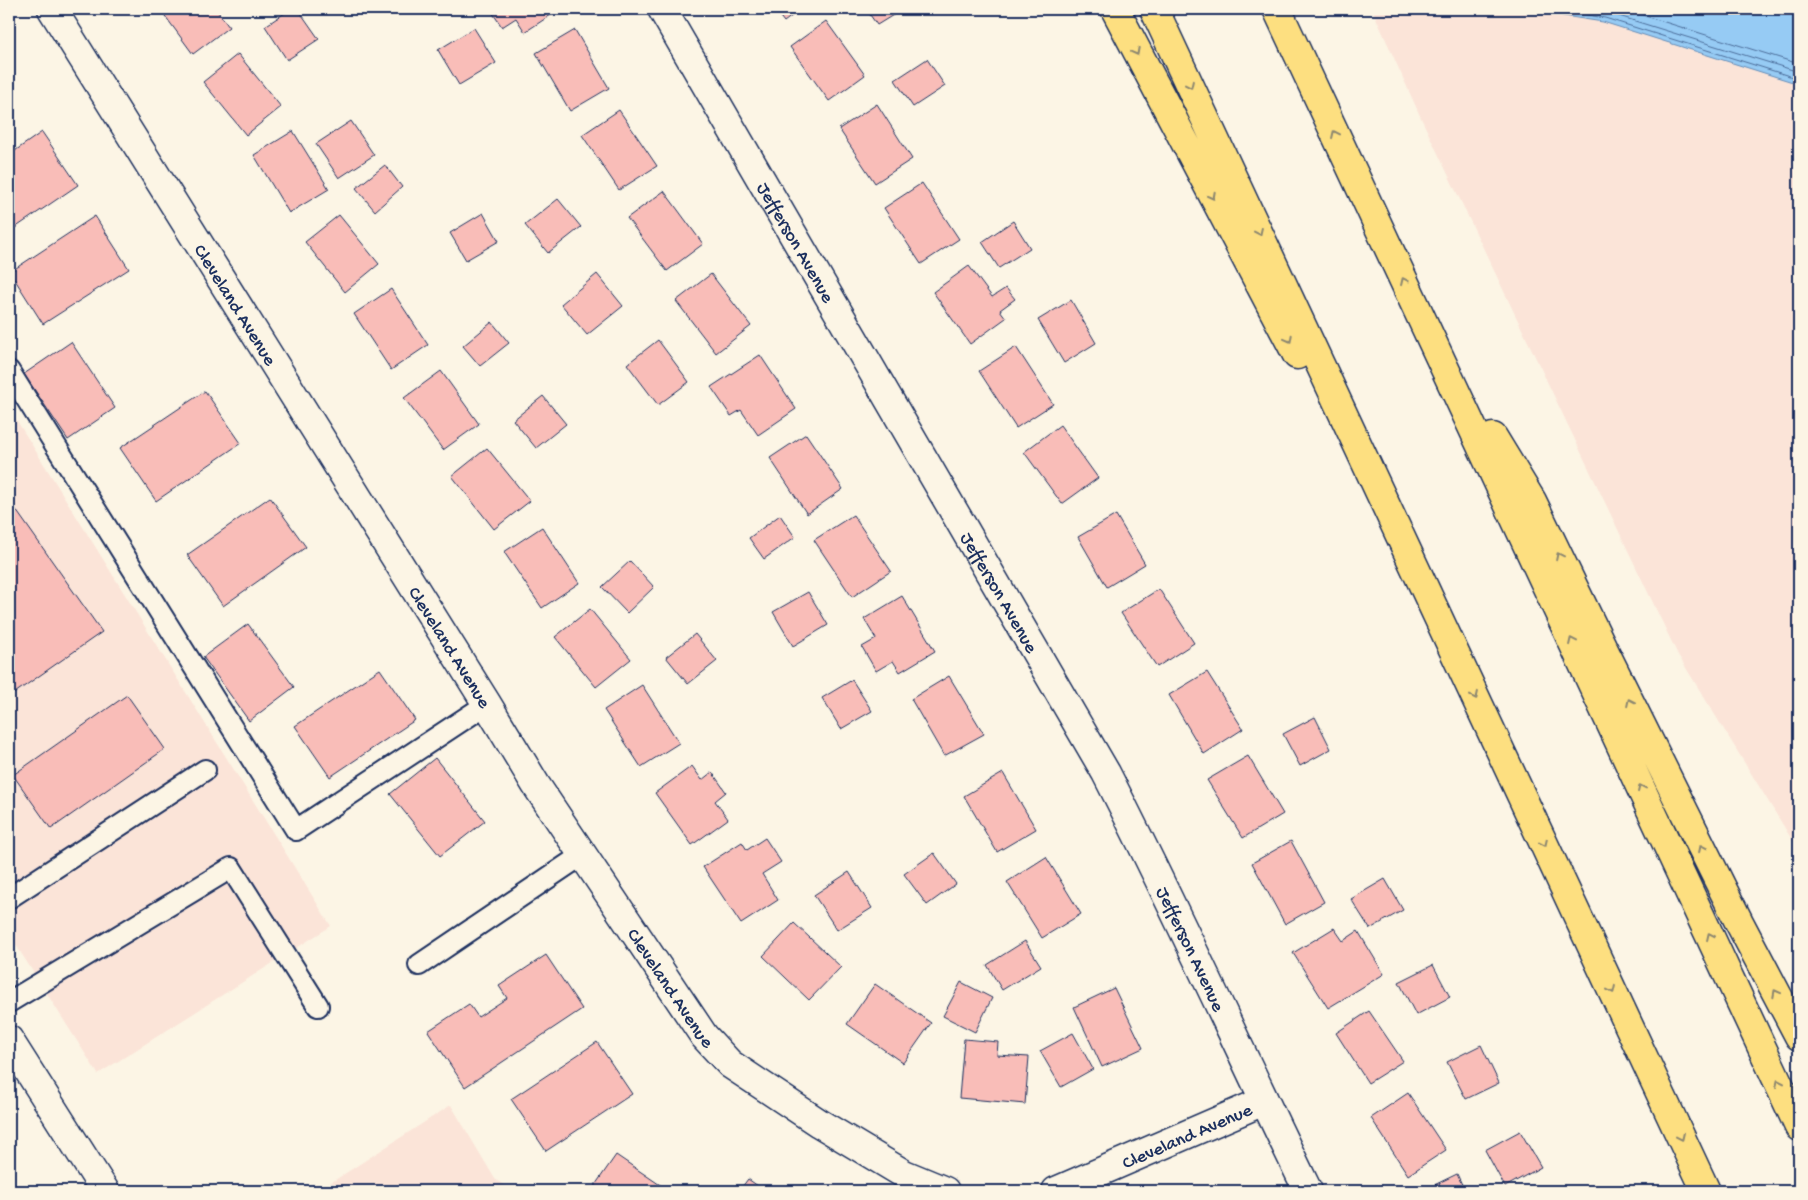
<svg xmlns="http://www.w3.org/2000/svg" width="1808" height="1200" viewBox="0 0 1808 1200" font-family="'Gochi Hand',sans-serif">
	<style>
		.built { fill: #fbe4d8 }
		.water { fill: #96cbf4; stroke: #658db8 }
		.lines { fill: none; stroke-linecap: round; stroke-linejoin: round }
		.shore { stroke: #4c6d9a; stroke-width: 1 }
		.building { fill: #f9bdb8; stroke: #1b2f5e }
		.lane-casing { stroke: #1b2f5e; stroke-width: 24 }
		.street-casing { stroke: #1b2f5e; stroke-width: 31 }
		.secondary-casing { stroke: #1b2f5e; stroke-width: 31 }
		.highway-casing { stroke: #1b2f5e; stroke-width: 31 }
		.lane { stroke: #fcf5e5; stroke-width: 20 }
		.street { stroke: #fcf5e5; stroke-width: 28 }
		.secondary { stroke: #fcf5e5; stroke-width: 28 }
		.highway { stroke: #fddf80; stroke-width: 28 }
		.oneway { stroke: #8c876f }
		.labels { text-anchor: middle; stroke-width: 5; stroke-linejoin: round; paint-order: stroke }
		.street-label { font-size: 19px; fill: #1b2f5e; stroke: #fcf5e5 }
	</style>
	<rect width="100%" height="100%" fill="#fcf5e5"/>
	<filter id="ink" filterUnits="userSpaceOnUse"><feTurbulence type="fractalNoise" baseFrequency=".02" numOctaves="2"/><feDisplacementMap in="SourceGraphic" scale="10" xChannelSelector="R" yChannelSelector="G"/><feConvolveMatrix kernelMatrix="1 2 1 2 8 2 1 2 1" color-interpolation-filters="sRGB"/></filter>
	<g filter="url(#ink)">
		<path class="built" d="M1372 9H1799V851L1678 655 1421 118Z
			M9 408 331 926 98 1074 9 934Z
			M451 1105 495 1179 512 1191H318Z"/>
		<path class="water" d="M1519 9H1799V84L1603 22Z"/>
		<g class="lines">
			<path class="shore" d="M1551 9 1605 18 1799 79
				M1590 9 1606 12 1799 72
				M1623 9 1799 64"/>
		</g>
		<path class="building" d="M160 9H216L229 27 193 54Z
			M291 9H298L319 39 287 60 265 26Z
			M490 9H560L525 32 516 18 502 27Z
			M774 9H801L784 22Z
			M866 9H903L877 25Z
			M826 21 865 75 829 101 790 47Z
			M474 28 496 63 459 85 438 50Z
			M575 30 609 88 570 111 536 53Z
			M238 54 281 107 246 135 203 82Z
			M927 59 945 86 913 107 895 80Z
			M877 104 912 159 875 183 839 129Z
			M619 110 657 166 619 190 582 135Z
			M351 121 374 155 339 178 316 144Z
			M293 131 329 189 289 213 254 155Z
			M42 132 78 185 9 232V155Z
			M385 165 402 187 375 211 356 188Z
			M922 183 959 239 921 264 884 208Z
			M664 191 703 244 667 271 627 218Z
			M558 199 581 227 548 253 525 225Z
			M483 213 499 241 466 260 450 233Z
			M339 215 379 264 345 292 305 242Z
			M95 216 129 269 43 324 10 272Z
			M1013 221 1030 248 999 268 982 242Z
			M969 266 992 297 1006 288 1015 299 1000 310 1006 318 970 344 933 292Z
			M597 274 623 306 587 335 561 304Z
			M711 274 751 326 716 353 676 301Z
			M391 289 428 345 391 370 354 314Z
			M1071 300 1096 343 1064 363 1038 320Z
			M492 322 509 343 480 366 463 346Z
			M658 340 689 382 658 405 627 364Z
			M71 342 115 408 68 440 24 374Z
			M1016 347 1053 404 1016 428 979 371Z
			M760 355 796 409 758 435 741 410 731 416 711 387Z
			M441 371 479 424 443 450 404 398Z
			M205 391 241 443 156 501 120 448Z
			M543 396 566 424 536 448 513 420Z
			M1060 425 1098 478 1062 504 1024 452Z
			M806 434 843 489 807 514 770 458Z
			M487 448 530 501 494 529 452 476Z
			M270 497 306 547 223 606 187 555Z
			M9 500 102 632 9 697Z
			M780 515 795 537 764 559 749 538Z
			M853 515 891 571 852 597 814 540Z
			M1116 515 1145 564 1107 587 1078 537Z
			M542 527 579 583 542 608 504 552Z
			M630 561 654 587 627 613 602 587Z
			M1159 589 1194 643 1157 667 1121 613Z
			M808 592 828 625 793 646 773 612Z
			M902 596 935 651 900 672 893 661 876 671 862 647 876 639 864 619Z
			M590 609 631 659 596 687 555 637Z
			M248 624 294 687 249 721 203 657Z
			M695 634 717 661 688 684 666 657Z
			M380 669 415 720 330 777 295 726Z
			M1207 672 1243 729 1204 754 1169 695Z
			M949 676 984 734 944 756 911 699Z
			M852 680 872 711 841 729 822 698Z
			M642 685 679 743 641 767 604 710Z
			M127 695 165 749 51 829 13 775Z
			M1315 717 1331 749 1300 766 1283 734Z
			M1248 756 1283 814 1243 838 1207 780Z
			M435 758 485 821 440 856 390 794Z
			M692 766 702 780 712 772 726 792 715 801 728 819 692 845 655 793Z
			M1003 773 1036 829 997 852 964 796Z
			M765 838 781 862 762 874 778 900 741 924 703 867 742 842 747 850Z
			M1291 841 1324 902 1285 924 1252 863Z
			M934 853 956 884 927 905 904 874Z
			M1046 857 1081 914 1042 938 1007 882Z
			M849 872 872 908 837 930 814 895Z
			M1385 879 1403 910 1370 929 1351 899Z
			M794 923 841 967 809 1000 763 956Z
			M1334 928 1343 941 1358 931 1384 974 1328 1008 1293 953Z
			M1025 941 1041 966 1002 990 987 965Z
			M546 955 582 1009 465 1087 428 1031 469 1004 478 1017 507 998 499 986Z
			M1433 965 1450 997 1416 1015 1399 982Z
			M961 982 992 998 975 1032 943 1016Z
			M875 984 931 1023 903 1063 847 1024Z
			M1114 988 1143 1048 1102 1067 1074 1007Z
			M1369 1011 1403 1061 1368 1083 1336 1033Z
			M1073 1033 1093 1069 1061 1087 1040 1051Z
			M964 1039 998 1042 997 1055 1029 1057 1025 1104 959 1098Z
			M597 1042 632 1094 546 1151 511 1099Z
			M1481 1045 1499 1083 1466 1099 1447 1062Z
			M1408 1093 1446 1150 1408 1175 1371 1118Z
			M1520 1131 1541 1167 1505 1187 1485 1150Z
			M616 1155 669 1191H591Z
			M1457 1174 1465 1191H1422Z
			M748 1179 765 1191H739Z"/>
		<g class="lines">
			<defs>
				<path id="lane" d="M9 371 296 830 487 704
					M9 898 205 770
					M419 965 582 855
					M9 1002 231 868 318 1006"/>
				<g id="street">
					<path id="s1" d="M52 9 487 704 536 785 704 1036 730 1064 819 1123 904 1174 945 1191"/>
					<path id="s2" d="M662 9 1106 773C1177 911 1240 1052 1308 1191"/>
					<path id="s3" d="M1056 1191 1264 1101"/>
				</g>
				<path id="secondary" d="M9 1040 105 1191"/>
				<path id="highway" d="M1115 9 1297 355
					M1154 9 1706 1191
					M1277 9 1799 1127
					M1493 437 1532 501 1604 650 1739 922 1799 1036"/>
			</defs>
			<use href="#lane" class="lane-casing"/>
			<use href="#street" class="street-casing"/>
			<use href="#secondary" class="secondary-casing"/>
			<use href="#highway" class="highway-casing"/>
			<use href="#lane" class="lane"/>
			<use href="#street" class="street"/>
			<use href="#secondary" class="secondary"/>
			<use href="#highway" class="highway"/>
		</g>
		<defs><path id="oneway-chevron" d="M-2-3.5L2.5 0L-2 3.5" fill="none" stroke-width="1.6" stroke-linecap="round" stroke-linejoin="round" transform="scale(1.25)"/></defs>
		<g class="oneway">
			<use href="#oneway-chevron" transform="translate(1136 52) rotate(62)"/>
			<use href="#oneway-chevron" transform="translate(1190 85) rotate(65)"/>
			<use href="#oneway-chevron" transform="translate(1335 134) rotate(-115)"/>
			<use href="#oneway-chevron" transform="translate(1212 196) rotate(62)"/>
			<use href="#oneway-chevron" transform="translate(1259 232) rotate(65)"/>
			<use href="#oneway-chevron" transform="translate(1404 281) rotate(-115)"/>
			<use href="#oneway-chevron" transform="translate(1289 339) rotate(62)"/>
			<use href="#oneway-chevron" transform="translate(1559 556) rotate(-116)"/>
			<use href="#oneway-chevron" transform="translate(1572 641) rotate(-115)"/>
			<use href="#oneway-chevron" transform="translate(1475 696) rotate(65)"/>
			<use href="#oneway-chevron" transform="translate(1630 702) rotate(-116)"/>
			<use href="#oneway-chevron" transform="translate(1641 788) rotate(-115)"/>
			<use href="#oneway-chevron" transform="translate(1544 843) rotate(65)"/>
			<use href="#oneway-chevron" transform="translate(1702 848) rotate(-116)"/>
			<use href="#oneway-chevron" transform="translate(1710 936) rotate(-115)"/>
			<use href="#oneway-chevron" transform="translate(1612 990) rotate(65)"/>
			<use href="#oneway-chevron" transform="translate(1776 993) rotate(-118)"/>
			<use href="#oneway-chevron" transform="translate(1779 1083) rotate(-115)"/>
			<use href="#oneway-chevron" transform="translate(1681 1137) rotate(65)"/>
		</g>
	</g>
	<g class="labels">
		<g class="street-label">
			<text dy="7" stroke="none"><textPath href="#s2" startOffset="269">Jefferson Avenue</textPath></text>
			<text dy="7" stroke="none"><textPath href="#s1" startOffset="348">Cleveland Avenue</textPath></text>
			<text dy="7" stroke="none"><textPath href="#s2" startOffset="674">Jefferson Avenue</textPath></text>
			<text dy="7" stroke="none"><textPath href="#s1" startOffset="752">Cleveland Avenue</textPath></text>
			<text dy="7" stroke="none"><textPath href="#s2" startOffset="1079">Jefferson Avenue</textPath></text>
			<text dy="7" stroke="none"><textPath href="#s1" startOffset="1158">Cleveland Avenue</textPath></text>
			<text dy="7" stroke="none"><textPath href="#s3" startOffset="142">Cleveland Avenue</textPath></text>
		</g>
	</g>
	<rect width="1808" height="1200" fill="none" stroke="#fcf5e5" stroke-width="30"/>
	<rect x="15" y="15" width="1778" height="1170" fill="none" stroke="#1b2f5e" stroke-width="2" filter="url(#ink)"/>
</svg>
